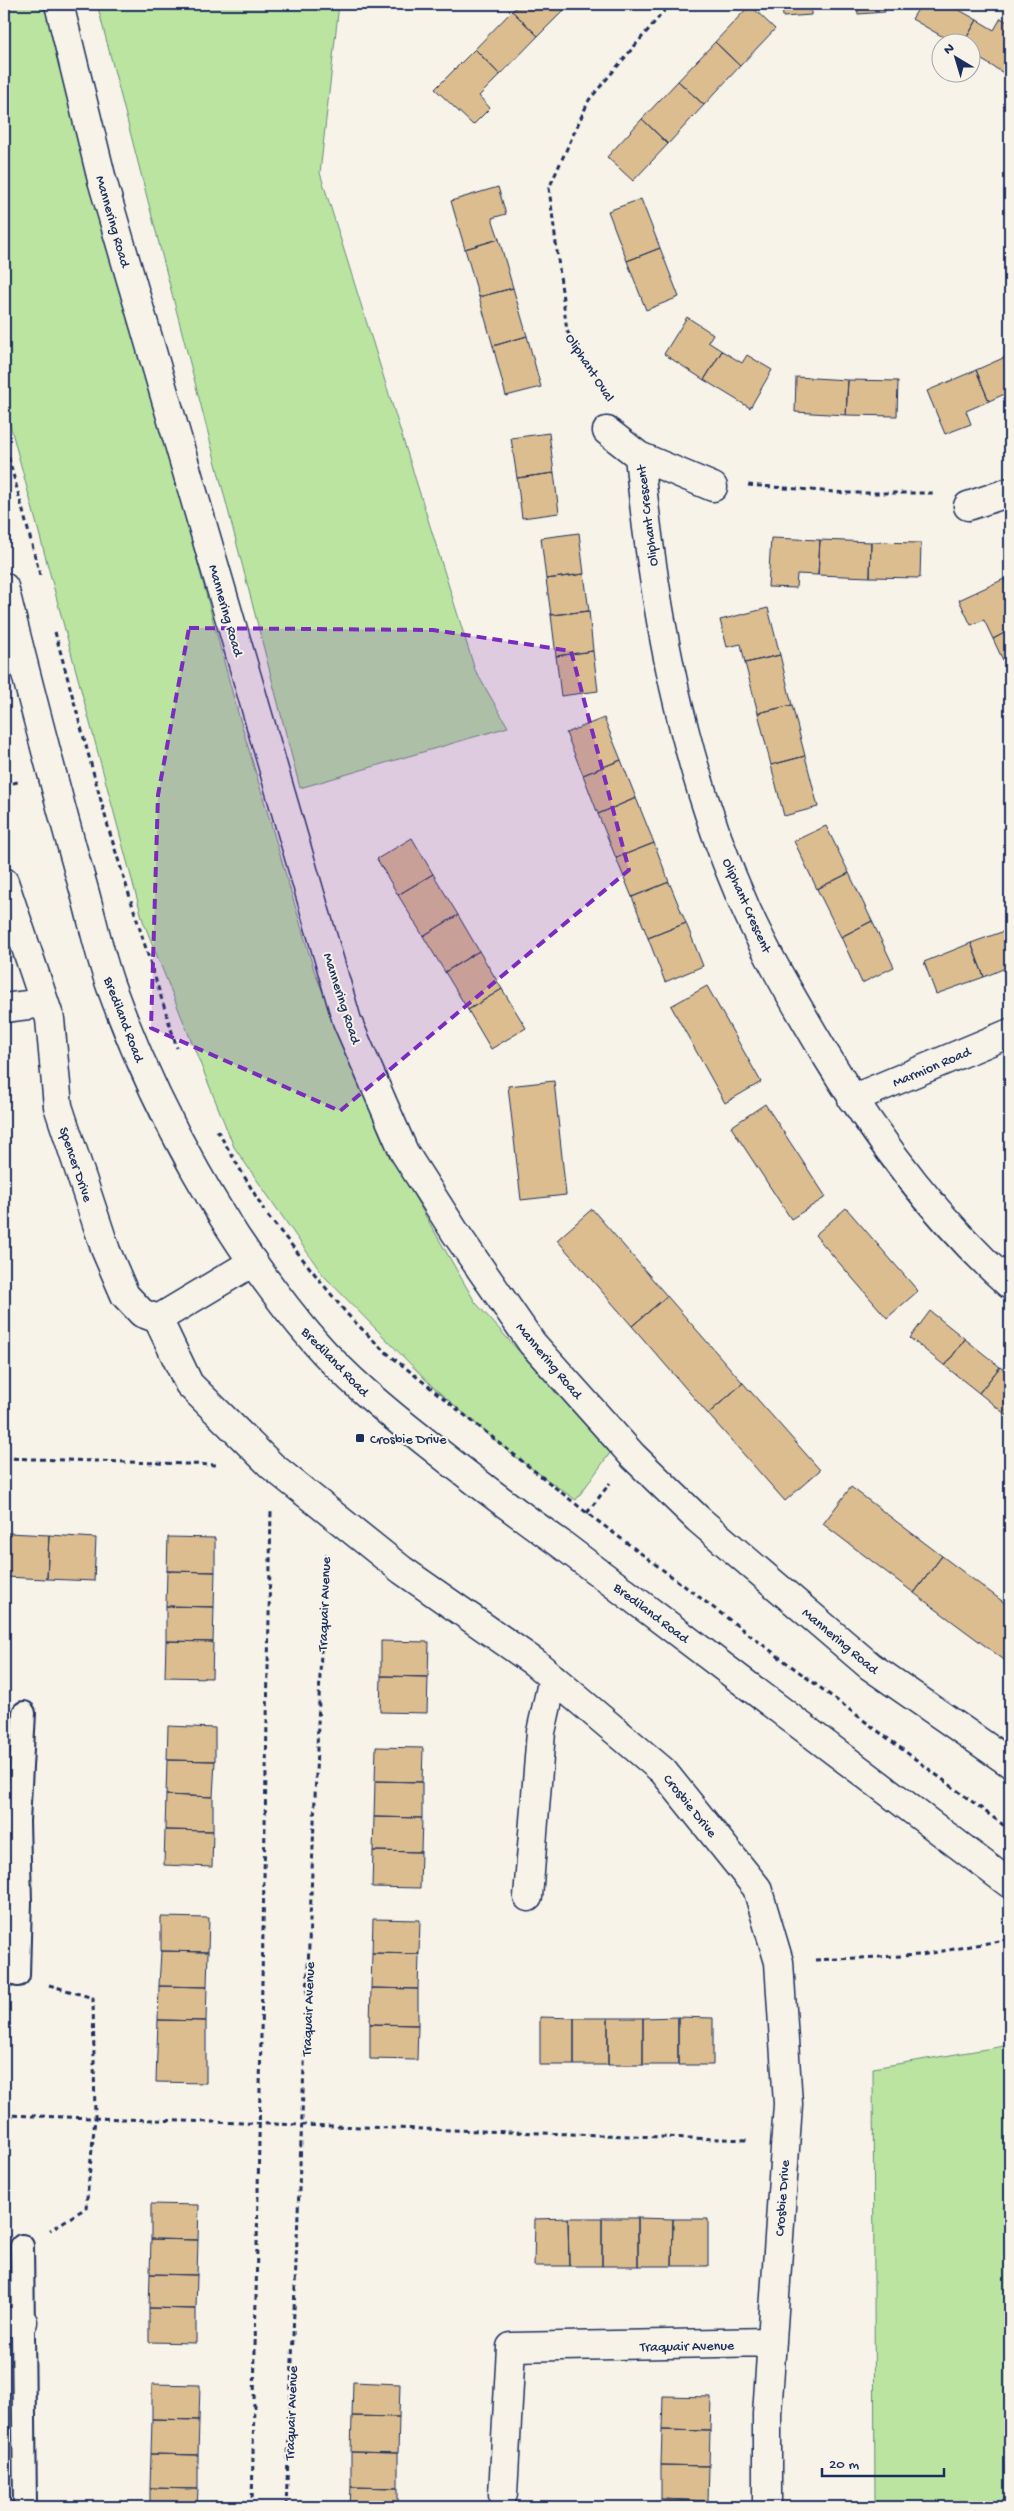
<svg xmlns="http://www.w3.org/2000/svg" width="1014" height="2511" viewBox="0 0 1014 2511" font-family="'Gochi Hand',sans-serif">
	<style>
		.green { fill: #bae4a0; stroke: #6a8a7f }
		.building { fill: #dcbd8f; stroke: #1b2f5e }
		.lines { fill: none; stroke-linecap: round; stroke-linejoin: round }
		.service-casing { stroke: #1b2f5e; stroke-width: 26 }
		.minor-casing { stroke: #1b2f5e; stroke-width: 31 }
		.tertiary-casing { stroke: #1b2f5e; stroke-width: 31 }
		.path { stroke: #1b2f5e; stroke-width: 3; stroke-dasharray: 5 4; stroke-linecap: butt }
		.service { stroke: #f7f3e8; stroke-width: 22 }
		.minor { stroke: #f7f3e8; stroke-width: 28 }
		.tertiary { stroke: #f7f3e8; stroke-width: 28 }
		.marked { fill: #7b2cbf; fill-opacity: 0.2; stroke: #7b2cbf; stroke-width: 4; stroke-dasharray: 10 6; stroke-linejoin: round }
		.poi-dot { fill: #1b2f5e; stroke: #f7f3e8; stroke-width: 2 }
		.labels { text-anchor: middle; stroke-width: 4; stroke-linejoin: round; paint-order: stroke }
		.street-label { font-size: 14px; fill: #1b2f5e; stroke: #f7f3e8 }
		.poi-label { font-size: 14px; fill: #1b2f5e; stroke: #f7f3e8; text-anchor: start }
	</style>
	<rect width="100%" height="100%" fill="#f7f3e8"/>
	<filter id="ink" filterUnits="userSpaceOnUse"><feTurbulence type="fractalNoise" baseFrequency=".02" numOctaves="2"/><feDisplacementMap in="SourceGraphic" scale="10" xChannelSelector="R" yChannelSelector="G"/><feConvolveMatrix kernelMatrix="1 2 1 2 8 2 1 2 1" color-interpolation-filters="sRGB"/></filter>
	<g filter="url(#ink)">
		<path class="green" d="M4 4H49L234 699 314 970 383 1142 475 1302 610 1453 576 1500 511 1454 433 1387 323 1275 234 1147 143 921 4 402Z
			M97 4H339L320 173 475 670 508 727 300 788Z
			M1010 2045V2507H875L873 2068Z"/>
		<path class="building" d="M520 4H570L538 36 512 11Z
			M782 4H811V15L783 17Z
			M857 4H884L885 12 858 14Z
			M921 4H956L954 7 977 20 964 42H952L912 19Z
			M750 5 775 29 740 66 715 42Z
			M512 11 538 36 500 75 475 49Z
			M1001 18 1010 24V69L1007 75 972 54V42H964L977 20 994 30Z
			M715 42 740 66 704 105 678 81Z
			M475 49 500 75 479 96 490 108 473 125 435 89Z
			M678 81 704 105 668 144 642 119Z
			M642 119 668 144 633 181 607 157Z
			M498 187 506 214 492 218 499 239 465 249 451 201Z
			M641 199 660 248 627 261 608 211Z
			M499 239 513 288 479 297 465 249Z
			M660 248 679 297 646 310 627 261Z
			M513 288 527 336 493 346 479 297Z
			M687 317 713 334 708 342 722 351 704 380 664 354Z
			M527 336 541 387 506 396 493 346Z
			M722 351 742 363 747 355 772 370 750 408 704 380Z
			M1010 355V395L1009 392 989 401 976 370Z
			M976 370 989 401 966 411 971 424 945 434 927 391Z
			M796 377 848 380 846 415 795 412Z
			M848 380 898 381 897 416 846 415Z
			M549 433 554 473 517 478 511 438Z
			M554 473 559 513 522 518 517 478Z
			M579 533 584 574 546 579 541 538Z
			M771 538 820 540 818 575 797 574 796 588 768 587Z
			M820 540 871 542 870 577 818 575Z
			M871 542 921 543 920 578 870 577Z
			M584 574 589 611 551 615 546 579Z
			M1004 579 1010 593V630L993 639 984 620 971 625 959 600Z
			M768 608 780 655 745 663 741 644 727 647 720 620Z
			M589 611 593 651 556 656 551 615Z
			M1010 630V675L993 639Z
			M593 651 598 691 561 696 556 656Z
			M780 655 792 705 758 713 745 663Z
			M792 705 805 756 771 765 758 713Z
			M604 718 621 760 583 775 566 733Z
			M805 756 818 807 784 816 771 765Z
			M621 760 636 798 598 814 583 775Z
			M636 798 654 843 616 858 598 814Z
			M826 826 849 873 817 889 794 841Z
			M412 838 433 874 398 895 377 859Z
			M654 843 669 882 632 897 616 858Z
			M849 873 872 921 841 937 817 889Z
			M433 874 458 915 423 936 398 895Z
			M669 882 686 923 648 938 632 897Z
			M458 915 479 951 445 972 423 936Z
			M872 921 894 967 862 983 841 937Z
			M686 923 703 966 665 982 648 938Z
			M1010 929V966L984 977 971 943Z
			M971 943 984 977 936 994 924 962Z
			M479 951 502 989 468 1010 445 972Z
			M707 986 761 1082 725 1103 671 1006Z
			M502 989 526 1028 491 1049 468 1010Z
			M554 1081 566 1195 521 1200 508 1086Z
			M765 1104 826 1197 791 1219 731 1127Z
			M846 1208 918 1291 887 1318 815 1235Z
			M592 1209 667 1296 632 1326 557 1240Z
			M667 1296 743 1383 708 1414 632 1326Z
			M930 1311 965 1339 945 1366 910 1338Z
			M965 1339 1000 1367 979 1393 945 1366Z
			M1000 1367 1010 1375V1418L979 1393Z
			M743 1383 820 1470 785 1501 708 1414Z
			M851 1487 942 1556 914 1593 823 1524Z
			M8 1533 49 1535 47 1579 5 1577Z
			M49 1535 96 1538 94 1581 47 1579Z
			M168 1537 215 1538V1572L167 1571Z
			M942 1556 1010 1607V1658L1007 1662 914 1593Z
			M167 1571 215 1572 214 1607 166 1606Z
			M166 1606 214 1607 213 1642 166 1641Z
			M166 1641 213 1642 212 1678 165 1677Z
			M381 1641 429 1642 428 1677 381 1676Z
			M381 1676 428 1677 427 1713 380 1712Z
			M168 1726 215 1728V1761L167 1760Z
			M376 1747 423 1748 422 1782 375 1781Z
			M167 1760 215 1761 213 1797 166 1795Z
			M375 1781 422 1782V1818L374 1817Z
			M166 1795 213 1797V1831L165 1830Z
			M374 1817 422 1818 421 1852 373 1851Z
			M165 1830 213 1831 212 1867 164 1865Z
			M373 1851 421 1852 420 1888 372 1887Z
			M161 1917 209 1918 208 1952 161 1951Z
			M373 1919 420 1920 419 1954 372 1953Z
			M161 1951 208 1952 207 1987 159 1986Z
			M372 1953 419 1954 418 1989 371 1988Z
			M159 1986 207 1987 206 2021 158 2020Z
			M371 1988 418 1989V2025L370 2024Z
			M540 2017 574 2018V2065H540Z
			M678 2017 713 2018V2065H678Z
			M678 2017V2065H643V2018Z
			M574 2018H608V2065H574Z
			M608 2018H643V2065H608Z
			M158 2020 206 2021V2083L156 2082Z
			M370 2024 418 2025 417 2060 370 2059Z
			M151 2204 199 2205 198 2240 151 2239Z
			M568 2218H602V2266H569Z
			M568 2218 569 2266H534L535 2219Z
			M602 2218H638V2266H602Z
			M638 2218 673 2219 672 2266H638Z
			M673 2219H708V2266H672Z
			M151 2239 198 2240 197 2275 150 2274Z
			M150 2274 197 2275 196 2309 149 2308Z
			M149 2308 196 2309V2343L149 2342Z
			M353 2382 400 2384 399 2417 352 2416Z
			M152 2384 200 2385 199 2420 152 2419Z
			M663 2396 711 2397 710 2431 662 2430Z
			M352 2416 399 2417 398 2453 351 2452Z
			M152 2419 199 2420 198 2455 151 2454Z
			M662 2430 710 2431 709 2466 661 2465Z
			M351 2452 398 2453V2488L351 2487Z
			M151 2454 198 2455V2489L150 2488Z
			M661 2465 709 2466 708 2501 661 2499Z
			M351 2487 398 2488V2507H350Z
			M150 2488 198 2489 197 2507H150Z
			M661 2499 708 2501V2507H660Z"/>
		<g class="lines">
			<defs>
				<path id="service" d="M4 1901 20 1902 18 1821 24 1713
					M18 1975 20 1902
					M22 2246 25 2504"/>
				<path id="minor" d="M59 4 102 180 347 1021 404 1152 455 1232 532 1343 633 1456 698 1519 870 1666 1010 1763
					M607 431 639 456 713 487
					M639 456C654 611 682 766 746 909 768 958 797 1006 824 1052 876 1138 935 1218 1010 1285
					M968 506 1010 492
					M4 882 50 1019 58 1106 106 1251 125 1295 142 1313 158 1319 253 1262
					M4 1008 44 1003
					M852 1099 1010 1033
					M158 1319 189 1384 272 1466 402 1570 534 1662 663 1771 757 1888 779 1962 788 2104 767 2414V2507
					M528 1897 541 1732 553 1678
					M4 2322H23
					M503 2494 511 2347 772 2342"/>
				<path id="tertiary" d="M4 587C28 683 53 780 80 876 91 912 98 951 111 987 157 1113 225 1237 313 1340 345 1377 385 1410 423 1440 468 1476 514 1511 561 1544L1010 1884"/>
			</defs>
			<use href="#service" class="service-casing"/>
			<use href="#minor" class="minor-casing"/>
			<use href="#tertiary" class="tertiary-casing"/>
			<path class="path" d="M609 395 567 331 549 188 589 100 670 4
				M4 440 40 575
				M748 485 847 493H936
				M55 632 109 830 177 1048
				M4 785 18 782
				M217 1130 264 1210
				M268 1216 347 1314 382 1349 587 1513 1010 1830
				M4 1458 218 1465
				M587 1513 610 1483
				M815 1960 921 1955 1010 1939
				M49 1985 93 1998 95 2119 86 2208 50 2230
				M4 2115 750 2140
				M252 2507 271 1511
				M286 2507 325 1553"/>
			<use href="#service" class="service"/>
			<use href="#minor" class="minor"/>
			<use href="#tertiary" class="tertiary"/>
		</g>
	</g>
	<path class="marked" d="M189 628 433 630 571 651 629 870 340 1111 151 1028 158 795Z"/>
	<rect class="poi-dot" x="355" y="1433" width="10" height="10" rx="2.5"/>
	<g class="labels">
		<g class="street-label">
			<text transform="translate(114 221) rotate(74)" y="5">Mannering Road</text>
			<text transform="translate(591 367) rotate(57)" y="5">Oliphant Oval</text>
			<text transform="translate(646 516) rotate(-97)" y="5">Oliphant Crescent</text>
			<text transform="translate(227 610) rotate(74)" y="5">Mannering Road</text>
			<text transform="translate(748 905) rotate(66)" y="5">Oliphant Crescent</text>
			<text transform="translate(343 998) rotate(72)" y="5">Mannering Road</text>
			<text transform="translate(125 1019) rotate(69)" y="5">Brediland Road</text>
			<text transform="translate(931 1066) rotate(-23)" y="5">Marmion Road</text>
			<text transform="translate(77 1164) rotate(71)" y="5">Spencer Drive</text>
			<text transform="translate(550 1360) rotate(50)" y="5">Mannering Road</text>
			<text transform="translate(336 1361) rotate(46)" y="5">Brediland Road</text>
			<text transform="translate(323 1604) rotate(-88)" y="5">Traquair Avenue</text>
			<text transform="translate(652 1612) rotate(37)" y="5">Brediland Road</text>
			<text transform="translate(841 1640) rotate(40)" y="5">Mannering Road</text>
			<text transform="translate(691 1805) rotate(51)" y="5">Crosbie Drive</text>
			<text transform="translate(307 2009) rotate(-88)" y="5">Traquair Avenue</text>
			<text transform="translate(781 2198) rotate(-86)" y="5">Crosbie Drive</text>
			<text transform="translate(687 2345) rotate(-1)" y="5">Traquair Avenue</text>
			<text transform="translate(290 2413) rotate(-88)" y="5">Traquair Avenue</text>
		</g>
		<g class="poi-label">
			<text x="370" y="1443">Crosbie Drive</text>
		</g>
	</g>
	<rect width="1014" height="2511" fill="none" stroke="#f7f3e8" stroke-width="20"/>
	<rect x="10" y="10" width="994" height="2491" fill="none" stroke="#1b2f5e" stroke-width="2" filter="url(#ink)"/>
	<g transform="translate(956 58) rotate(322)"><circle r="24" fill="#f7f3e8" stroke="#9fa5b1"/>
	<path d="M0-4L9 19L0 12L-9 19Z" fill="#1b2f5e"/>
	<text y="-8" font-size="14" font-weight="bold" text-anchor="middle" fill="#1b2f5e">N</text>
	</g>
	<path d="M822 2468v8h122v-8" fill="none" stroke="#1b2f5e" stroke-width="2.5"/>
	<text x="829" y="2468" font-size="15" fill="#1b2f5e" stroke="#f7f3e8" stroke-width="4" paint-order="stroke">20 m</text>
</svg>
